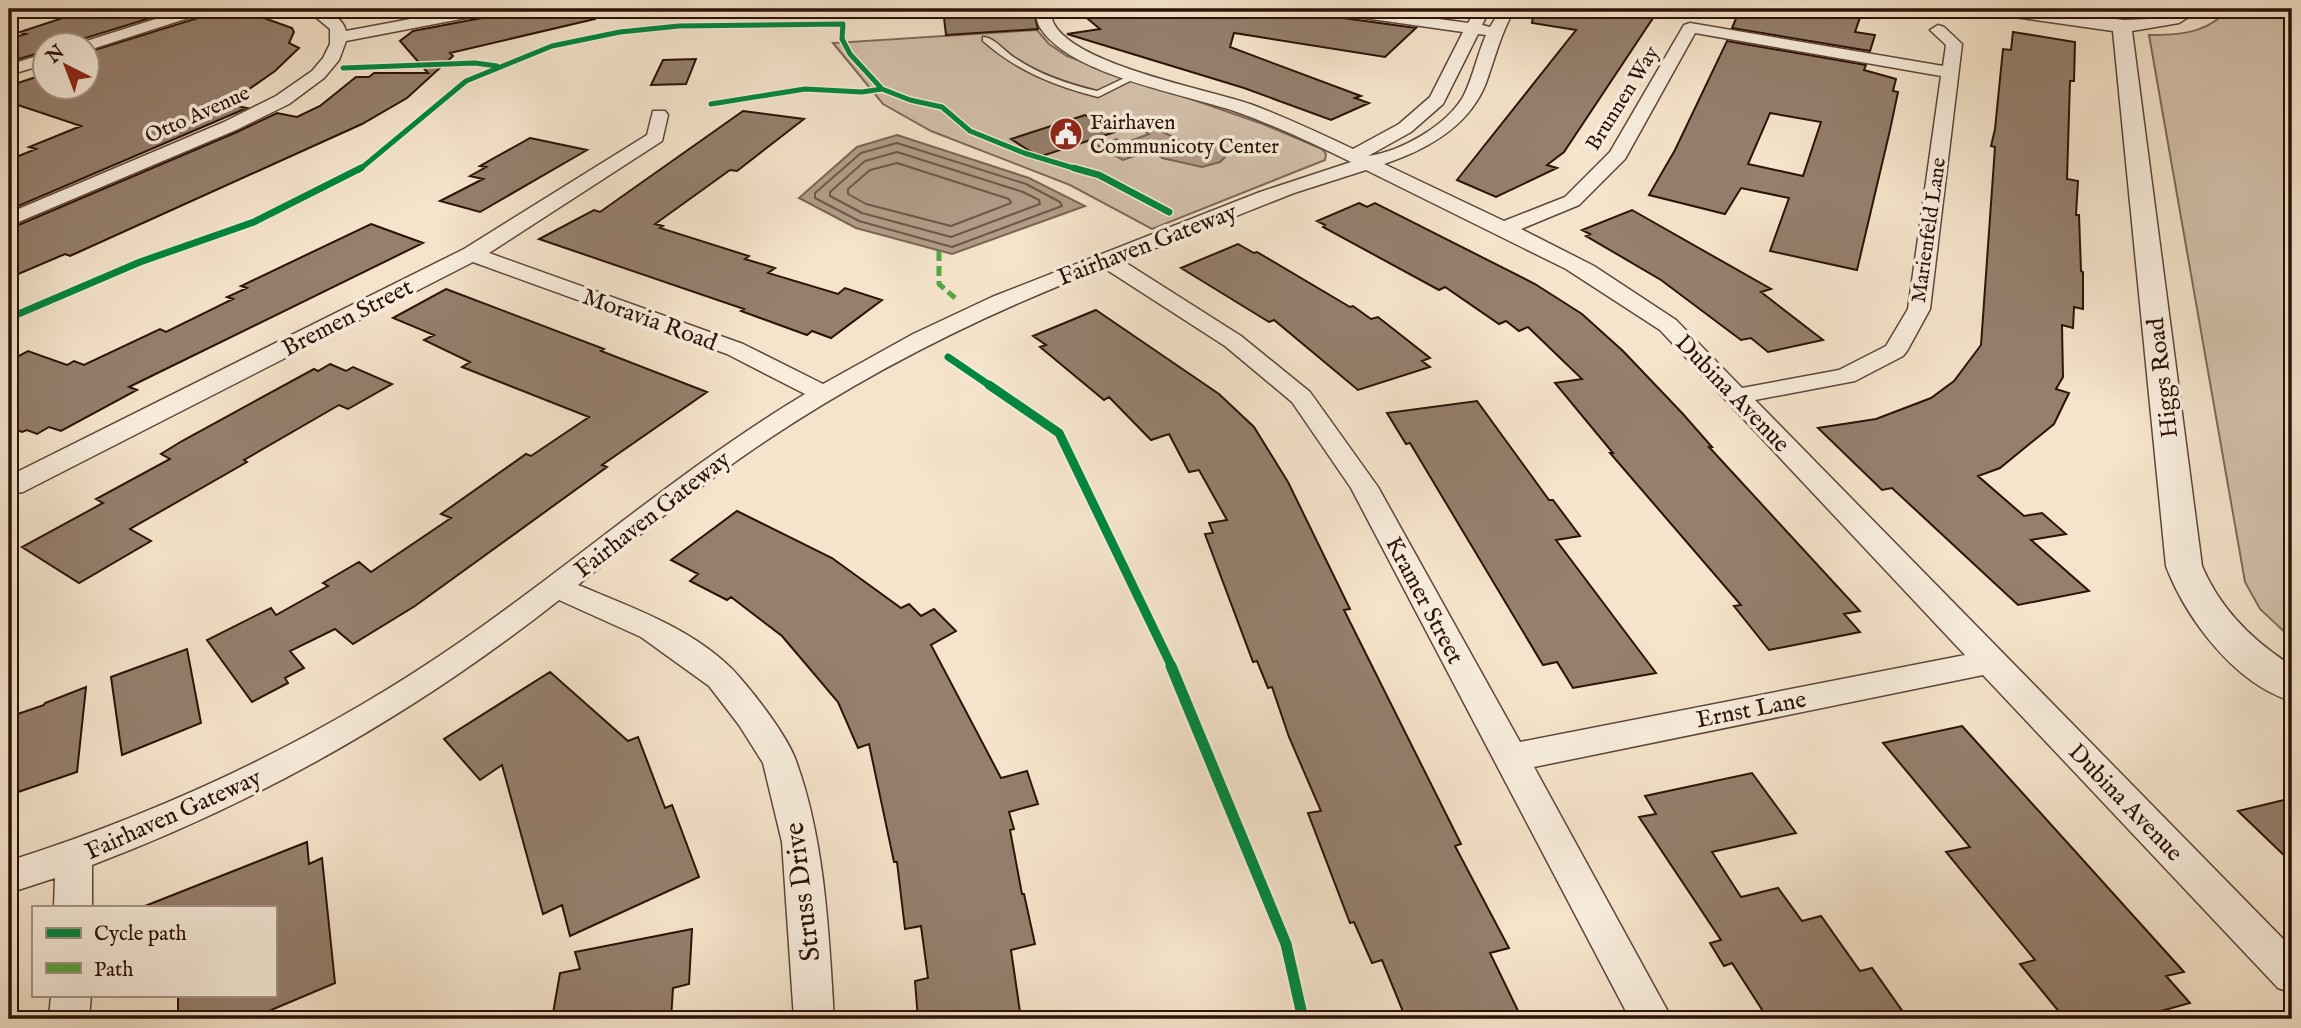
<svg xmlns="http://www.w3.org/2000/svg" width="2301" height="1028" viewBox="0 0 2301 1028" font-family="'IM FELL English',serif">
	<style>
		.green { fill: #d3c0aa; stroke: #806959; stroke-width: 2 }
		.water { fill: #b19d89; stroke: #7c6555; stroke-width: 2 }
		.lines { fill: none; stroke-linecap: round; stroke-linejoin: round }
		.shore { stroke: #6e5848; stroke-width: 2 }
		.building { fill: #957f6d; stroke: #2c1208; stroke-width: 2; fill-rule: evenodd }
		.service-casing { stroke: #5e4639; stroke-width: 3 }
		.minor-casing { stroke: #5e4639; stroke-width: 3 }
		.tertiary-casing { stroke: #5e4639; stroke-width: 3 }
		.service { fill: #f8eddd; fill-rule: evenodd }
		.minor { fill: #f8eddd; fill-rule: evenodd }
		.tertiary { fill: #f8eddd; fill-rule: evenodd }
		.quiet { stroke: #54a841; stroke-width: 5; stroke-dasharray: 10 5; stroke-linecap: butt }
		.cycleway-far3-casing { stroke: #f8eddd; stroke-width: 8 }
		.cycleway-far2-casing { stroke: #f8eddd; stroke-width: 10 }
		.cycleway-far1-casing { stroke: #f8eddd; stroke-width: 13 }
		.cycleway-casing { stroke: #f8eddd; stroke-width: 16 }
		.cycleway-far3 { stroke: #00873e; stroke-width: 5 }
		.cycleway-far2 { stroke: #00873e; stroke-width: 7 }
		.cycleway-far1 { stroke: #00873e; stroke-width: 9 }
		.cycleway { stroke: #00873e; stroke-width: 11 }
		.labels { text-anchor: middle; stroke-width: 7; stroke-linejoin: round; paint-order: stroke }
		.far-street-label { font-size: 21px; fill: #2c1208; stroke: #f8eddd }
		.far-poi-label { font-size: 21px; fill: #2c1208; stroke: #f8eddd; text-anchor: start }
		.street-label { font-size: 24px; fill: #2c1208; stroke: #f8eddd }
		.near-street-label { font-size: 28px; fill: #2c1208; stroke: #f8eddd }
	</style>
	<rect width="100%" height="100%" fill="#f5e4cb"/>
	<filter id="stains"><feTurbulence type="fractalNoise" baseFrequency=".00286" numOctaves="4"/><feColorMatrix values="0 0 0 0 .2 0 0 0 0 .09 0 0 0 0 .02 0 0 0 .5 -.17"/></filter>
	<radialGradient id="worn" r=".72"><stop offset=".6" stop-color="#630" stop-opacity="0"/><stop offset="1" stop-color="#630" stop-opacity=".3"/></radialGradient>
	<path class="green" d="M2224 9H2292V639L2260 609 2245 582 2149 35C2178 35 2201 34 2223 15Z
		M1037 30 1049 44 1067 56 1263 124 1322 149 1326 154 1325 160 1152 229 1070 185 931 131 883 104 833 43Z"/>
	<path class="water" d="M1154 127 1188 145C1201 140 1219 143 1226 156L1220 162 1202 167 1162 158 1159 155 1172 151 1163 146 1123 160 1097 146 1117 139 1125 143 1149 134 1143 131Z
		M897 135 1029 178 1085 206 952 254 856 228 799 198 857 147Z"/>
	<g class="lines">
		<path class="shore" d="M897 143 1026 184 1060 202 1062 206 952 247 859 221 815 198V193L861 153Z
			M897 152 1023 192 1039 200 1040 204 951 237 862 213 830 196V192L865 161Z
			M897 163 1009 199 1011 203 951 226 866 204 848 194V189L870 170Z"/>
	</g>
	<path class="building" d="M90 9H179L79 40 76 46H46V51L12 61 9 60V39L26 34 20 32Z
		M213 9H250V13L292 28 294 32 289 43 299 48 275 71 228 104 247 108 9 210V160L36 149 29 147 81 126 9 102V86L45 74 35 70 46 67V88H88V52L208 15Z
		M497 9H594L595 19 450 53 453 56 407 98 362 124 70 256 65 254 9 278V229L237 132 277 113 297 117 320 106 356 77H369L374 73H428L400 41 413 31 487 17Z
		M943 9H1033L1038 29 946 35Z
		M1076 9H1327L1336 17 1416 28 1385 57 1234 33 1230 47 1361 96 1355 98 1369 103 1331 120 1244 88 1067 34 1100 29Z
		M1534 9H1659L1564 152 1547 165 1557 168 1496 197 1457 180 1576 30 1532 23Z
		M1740 9H1863L1855 32 1875 35 1870 51 1732 28Z
		M2013 32 2075 42 2074 81H2070L2067 179 2078 181 2076 215H2079L2081 271 2083 272V309L2074 307 2073 328 2062 325 2063 377 2056 389 2069 393 2054 424 2000 468 1978 476 2024 516 2042 513 2066 534 2031 540 2089 591 2018 605 1892 488 1882 490 1818 428 1876 419 1931 398 1954 381 1981 345 1995 147 1991 146 1995 129 2003 49 2011 50Z
		M1727 41 1866 65 1864 70 1896 79 1893 91 1898 92 1890 130 1857 270 1770 251 1789 198 1741 188 1725 214 1649 195 1675 150ZM1770 113 1821 122 1803 176 1748 164Z
		M696 59 686 84 651 85 663 60Z
		M743 111 804 119 737 171 730 170 655 224 663 226 660 228 749 256 745 259 775 268 768 273 838 294 845 288 882 300 831 338 812 331 807 335 741 311 744 309 539 239 594 210 600 212Z
		M1085 115 1115 132 1039 157 1011 139Z
		M530 138 587 150 480 212 440 201 483 179 470 176 486 167 480 166Z
		M1359 203 1367 207 1375 203 1535 284 1582 314 1623 351 1683 414 1712 447H1709L1860 611 1844 614 1860 632 1769 650 1734 606 1741 605 1610 453H1613L1555 383 1582 379 1528 327 1519 331 1506 321 1499 324 1445 287 1439 290 1323 227 1325 225 1317 221Z
		M1632 210 1771 289 1761 292 1823 340 1768 352 1751 338 1741 340 1661 280 1586 236 1590 234 1582 230Z
		M371 224 423 243 129 387 137 390 61 431 49 427 37 434 27 430 22 432 9 427V361L28 351 67 365 74 361 84 365 160 329 166 332 233 299 227 297 247 288 241 286Z
		M1238 244 1254 253 1257 252 1350 307 1353 306 1371 319 1378 317 1430 358 1422 361 1430 367 1358 390 1274 320 1269 322 1181 268Z
		M446 289 604 349 601 351 707 392 602 465 607 467 415 606 353 644 335 629 290 651 304 668 285 678 288 683 252 702 207 640 271 608 276 615 328 586 323 583 359 562 371 572 451 518 441 514 526 454 531 456 589 417 462 367 470 362 424 340 434 335 393 318Z
		M1096 310 1219 394 1254 427 1288 482 1350 609 1344 610 1461 844 1455 846 1509 948 1490 953 1522 1019H1406L1382 960 1372 963 1354 922 1350 923 1308 813 1321 811 1289 737 1272 687 1268 688 1257 661 1253 662 1205 534 1213 533 1209 523 1227 520 1199 470 1189 472 1169 434 1151 440 1109 397 1104 400 1040 347 1046 345 1033 336Z
		M330 364 346 371 353 367 392 384 348 409 339 405 244 460 247 462 130 529 151 541 79 583 22 547 103 503 96 499 170 459 161 454 182 441 314 369 318 371Z
		M1477 401 1549 500H1553L1580 536 1556 540 1656 673 1573 688 1557 662 1543 665 1410 443 1406 444 1387 413Z
		M737 511 832 558 901 608 909 604 921 616 934 609 956 631 931 645 1001 778 1027 771 1038 804 1009 812 1014 829 1010 830 1022 894H1024L1035 944 1011 950 1021 1019H918L915 981 928 978 921 926 905 929 897 862H894L869 744 858 748 838 702 782 636 731 597 727 600 690 581 698 574 671 560Z
		M187 649 201 723 122 755 111 677Z
		M550 672 628 741 638 737 665 808 672 805 699 877 570 936 562 905 543 914 502 765 480 780 444 739Z
		M86 687 77 772 9 795V717L44 705 45 703Z
		M1962 726 2184 972 2166 976 2190 1003 2132 1019H2065L2020 964 2035 960 1946 852 1970 847 1883 743Z
		M1752 773 1796 833 1712 852 1741 897 1778 888 1802 921 1821 916 1860 971 1872 968 1908 1019H1768L1732 963 1724 966 1710 943 1721 940 1639 817 1656 814 1645 796Z
		M2292 798V863L2238 811Z
		M307 842 309 864 322 858 335 983 250 1019H178V995H275V907L145 906Z
		M692 929 689 984 673 988 671 1019H552L560 973 580 969 575 952Z"/>
	<g class="lines">
		<defs>
			<path id="service" d="M983 37C994 37 1005 52 1015 58 1040 75 1068 84 1097 91L1135 73 1142 75 1098 97C1055 86 1017 71 983 41Z"/>
			<path id="minor" d="M187 9H210L207 12 92 49 88 50V46H78L80 43Z
				M306 9C321 9 342 14 346 31L464 9H495L487 14 346 41 339 60 324 78 289 104 236 130 9 226V213L224 122 276 96 312 71 323 58 330 44V29Z
				M1035 9H1049C1051 14 1052 20 1054 24 1076 65 1206 89 1250 104 1285 117 1319 133 1353 149L1399 124 1430 97 1463 32 1336 14 1329 9H1366L1468 23 1476 9H1490L1482 25 1490 27 1501 9H1515C1501 32 1495 58 1486 83 1469 127 1426 150 1384 164L1504 221 1565 197 1610 152 1684 25 1690 23 1943 66 1946 45 1930 30 1938 25 1944 27 1962 44 1930 309 1907 351 1903 356 1855 381 1755 400 2292 948V993L2278 988 1983 675 1534 767 1672 1019H1630L1351 488 1292 402 1225 346 1104 268C976 317 854 379 742 457 685 497 632 541 578 585 631 607 691 628 732 669 751 689 787 735 796 761 825 840 829 935 834 1019H794L782 842 763 763 739 725 709 686 641 637 559 600C417 712 261 801 92 865V907H54L55 878 9 893V861C169 810 321 738 460 642 577 561 683 467 805 394L727 354 473 262 23 492 9 494V476L464 249 647 135 653 111H665L668 115 662 141 489 253 743 344 823 384 913 334 992 297 1260 192 1351 162C1314 144 1276 126 1237 112 1186 94 1072 76 1041 29 1037 23 1036 15 1035 9ZM1695 33 1941 76 1908 309 1886 346 1839 370 1742 388 1676 320 1594 266 1521 229 1579 205 1625 159ZM1478 34 1486 35C1477 55 1473 78 1463 97 1446 126 1400 152 1368 156L1411 132 1443 104ZM1366 170 1566 269 1660 330 1965 655 1520 742 1378 487 1310 392 1241 336 1123 261 1294 193Z
				M46 53V64L9 75V65Z
				M51 995H91L89 1019H49Z"/>
			<path id="tertiary" d="M9 9H26L24 13 9 17Z
				M1991 9H2031L2124 20 2149 19 2178 9H2201L2179 23 2132 31 2202 566C2220 609 2253 641 2292 666V701C2236 685 2186 619 2166 566L2113 31 2000 15 1993 13Z"/>
		</defs>
		<use href="#service" class="service-casing"/>
		<use href="#minor" class="minor-casing"/>
		<use href="#tertiary" class="tertiary-casing"/>
		<use href="#service" class="service"/>
		<use href="#minor" class="minor"/>
		<use href="#tertiary" class="tertiary"/>
		<path class="quiet" d="M939 251V284L955 298"/>
		<defs>
			<path id="cycleway-far3" d="M343 68 475 63 497 66
				M711 104 805 89 862 92 882 89
				M359 170 466 81 552 46 620 32 679 26 843 24 842 39 850 54 882 89 910 100 942 107 970 131 1024 153 1080 170"/>
			<path id="cycleway-far2" d="M1074 168 1099 175 1169 212
				M9 318 140 262 254 222 361 168
				M948 357 992 387"/>
			<path id="cycleway-far1" d="M989 385 1059 433 1172 667"/>
			<path id="cycleway" d="M1171 666 1286 944 1303 1019"/>
		</defs>
		<use href="#cycleway-far3" class="cycleway-far3-casing"/>
		<use href="#cycleway-far2" class="cycleway-far2-casing"/>
		<use href="#cycleway-far1" class="cycleway-far1-casing"/>
		<use href="#cycleway" class="cycleway-casing"/>
		<use href="#cycleway-far3" class="cycleway-far3"/>
		<use href="#cycleway-far2" class="cycleway-far2"/>
		<use href="#cycleway-far1" class="cycleway-far1"/>
		<use href="#cycleway" class="cycleway"/>
	</g>
	<defs>
		<symbol id="civic-disc" viewBox="-11 -11 22 22"><circle r="9.5" fill="#8f2418" stroke="#f8eddd"/><path d="M-.6-6.5H3V-4.5H.6V-3L4-1V1h2V6H-6V1h2V-1L-.6-3ZM-1.2 2.5V6h2.4V2.5Z" fill="#fff"/></symbol>
	</defs>
	<g fill-rule="evenodd">
		<use href="#civic-disc" x="1047" y="115" width="38" height="38"/>
	</g>
	<g class="labels">
		<g class="far-street-label">
			<text transform="translate(1622 98) rotate(-58)" y="7">Brunnen Way</text>
			<text transform="translate(197 114) rotate(-24)" y="7">Otto Avenue</text>
			<text transform="translate(1928 230) rotate(-82)" y="7">Marienfeld Lane</text>
		</g>
		<g class="far-poi-label">
			<text x="1090" y="129">Fairhaven<tspan x="1090" dy="24">Communicoty Center</tspan></text>
		</g>
		<g class="street-label">
			<text transform="translate(1147 244) rotate(-21)" y="8">Fairhaven Gateway</text>
			<text transform="translate(347 317) rotate(-27)" y="8">Bremen Street</text>
			<text transform="translate(650 319) rotate(20)" y="8">Moravia Road</text>
			<text transform="translate(2162 378) rotate(-97)" y="8">Higgs Road</text>
			<text transform="translate(1733 393) rotate(46)" y="8">Dubina Avenue</text>
			<text transform="translate(652 514) rotate(-38)" y="8">Fairhaven Gateway</text>
			<text transform="translate(1425 600) rotate(62)" y="8">Kramer Street</text>
			<text transform="translate(1751 709) rotate(-11)" y="8">Ernst Lane</text>
			<text transform="translate(2126 802) rotate(46)" y="8">Dubina Avenue</text>
			<text transform="translate(173 814) rotate(-24)" y="8">Fairhaven Gateway</text>
		</g>
		<g class="near-street-label">
			<text transform="translate(801 892) rotate(-97)" y="10">Struss Drive</text>
		</g>
	</g>
	<rect width="2301" height="1028" fill="none" stroke="#f5e4cb" stroke-width="35"/>
	<rect x="10" y="10" width="2280" height="1007" fill="none" stroke="#2c1208" stroke-width="3.5"/>
	<rect x="18" y="18" width="2266" height="993" fill="none" stroke="#2c1208" stroke-width="2"/>
	<rect x="32" y="906" width="245" height="91" fill="#f8eddd" stroke="#a69588" stroke-width="2"/>
	<rect x="46" y="928" width="35" height="10" fill="#00873e" stroke="#a69588" stroke-width="2"/>
	<text x="94" y="940" font-size="21" fill="#2c1208">Cycle path</text>
	<rect x="46" y="963" width="35" height="10" fill="#54a841" stroke="#a69588" stroke-width="2"/>
	<text x="94" y="976" font-size="21" fill="#2c1208">Path</text>
	<g transform="translate(66 66) rotate(318)"><circle r="33" fill="#f8eddd" stroke="#a69588" stroke-width="2"/>
	<path d="M0-5L12 26L0 18L-12 26Z" fill="#8f2418"/>
	<text y="-10" font-size="19" font-weight="bold" text-anchor="middle" fill="#2c1208">N</text>
	</g>
	<rect width="100%" height="100%" filter="url(#stains)"/>
	<rect width="100%" height="100%" fill="url(#worn)"/>
</svg>
